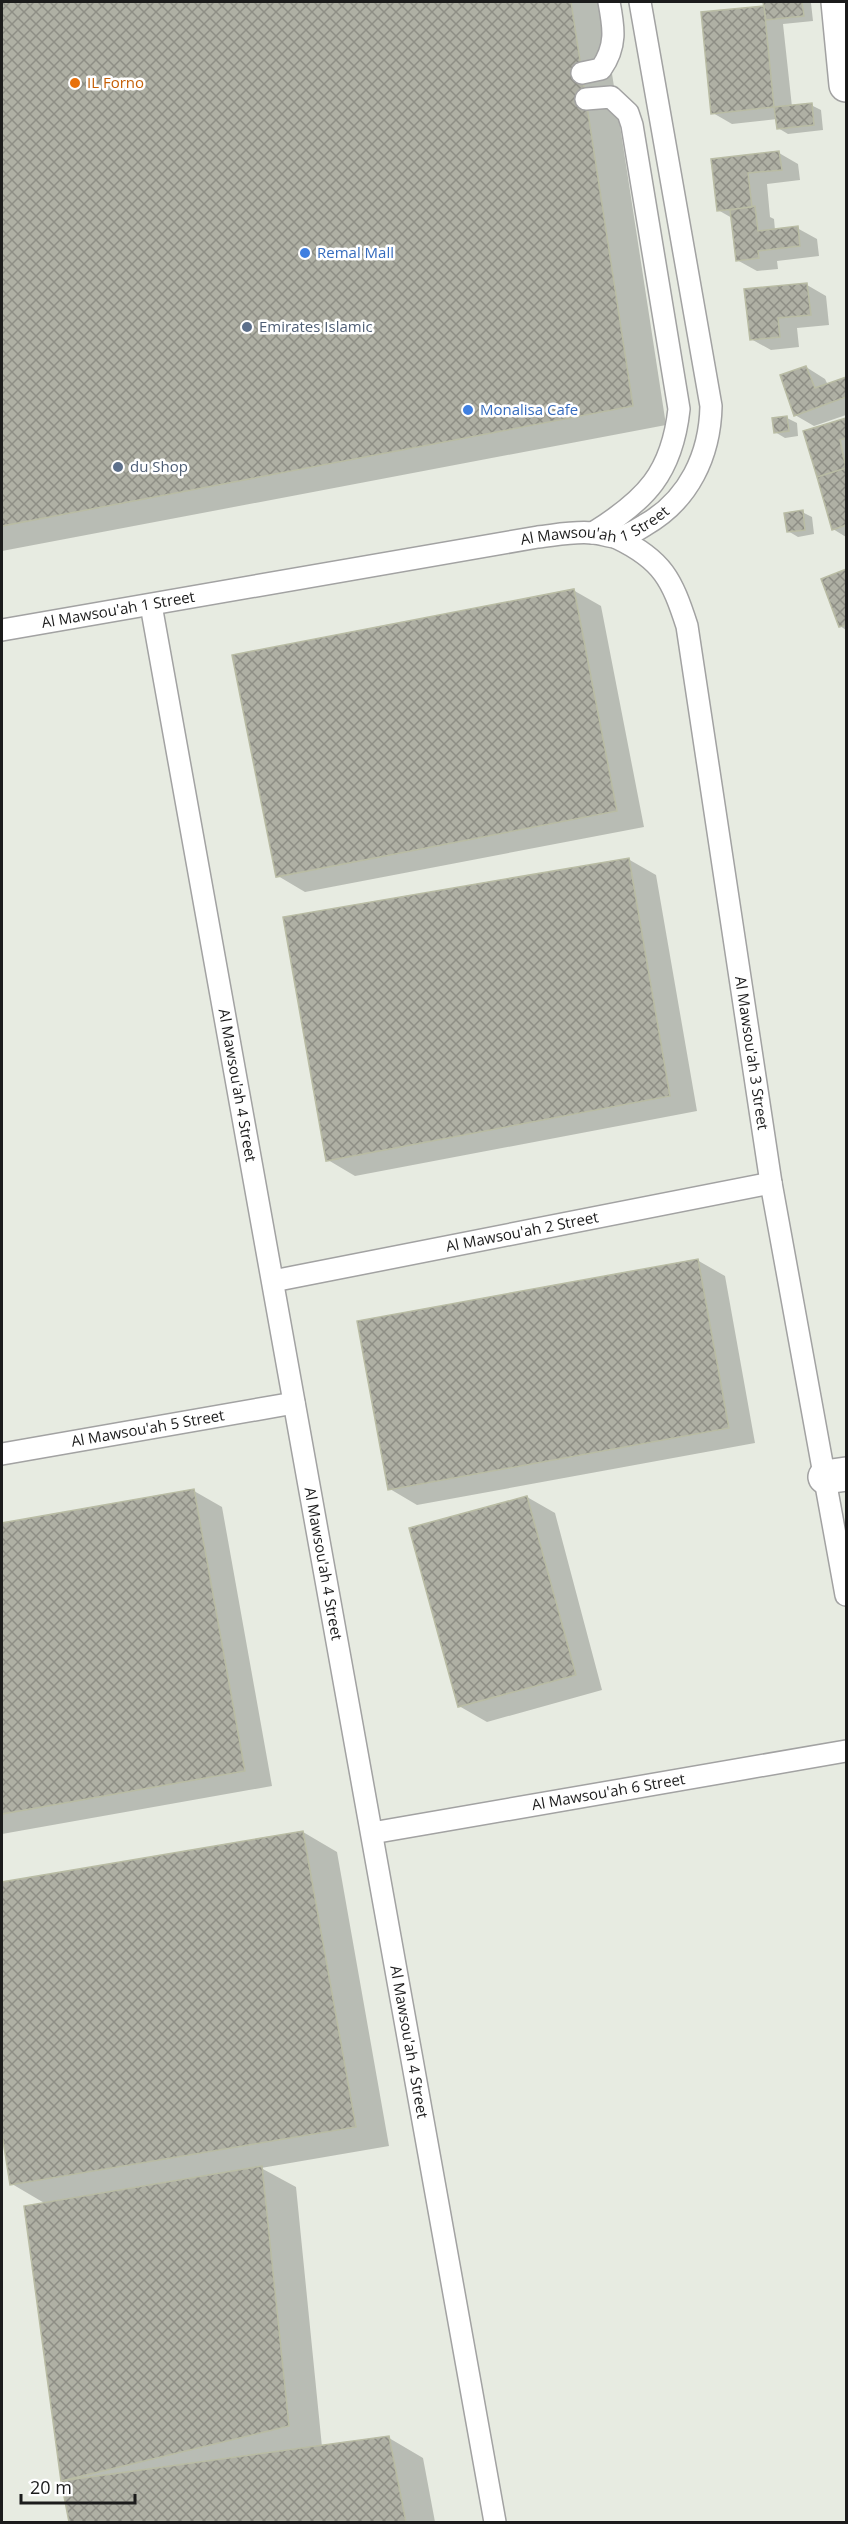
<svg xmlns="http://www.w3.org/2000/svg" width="848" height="2524" viewBox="0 0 848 2524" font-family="'Open Sans',sans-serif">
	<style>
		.shadow { fill: #0003 }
		.building { fill: url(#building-cross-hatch); stroke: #b9bca4; stroke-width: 1.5 }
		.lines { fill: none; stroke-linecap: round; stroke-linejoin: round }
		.lane-casing { stroke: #a2a2a2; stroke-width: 24 }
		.street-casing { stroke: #a2a2a2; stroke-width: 36 }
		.lane { stroke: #fff; stroke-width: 21 }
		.street { stroke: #fff; stroke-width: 33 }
		.food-dot { fill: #e8710a; stroke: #fff; stroke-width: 2 }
		.shop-dot { fill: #3f7fe0; stroke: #fff; stroke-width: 2 }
		.service-dot { fill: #5c6f8a; stroke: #fff; stroke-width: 2 }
		.labels { text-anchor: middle; stroke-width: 5; stroke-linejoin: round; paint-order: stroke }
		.food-label { font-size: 15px; fill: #c56008; stroke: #fff; text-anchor: start }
		.shop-label { font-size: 15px; fill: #366cbe; stroke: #fff; text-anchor: start }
		.service-label { font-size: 15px; fill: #4e5e75; stroke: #fff; text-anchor: start }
		.street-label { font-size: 15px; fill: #1b1b1b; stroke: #fff }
	</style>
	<defs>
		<pattern id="building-cross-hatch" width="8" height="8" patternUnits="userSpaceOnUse" patternTransform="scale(1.5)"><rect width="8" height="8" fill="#afb0a4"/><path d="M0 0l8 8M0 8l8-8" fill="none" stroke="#8e8e85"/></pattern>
	</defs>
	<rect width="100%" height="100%" fill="#e7ebe1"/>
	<path class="shadow" d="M2 2H601L666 425 2 551Z
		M765 2 811 3 813 21 783 24 792 107 811 105 821 110 823 130 788 134 778 128 777 119 732 124 713 113 703 14 766 9Z
		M779 153 798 164 800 180 767 184 770 217 774 219 775 230 797 228 817 239 819 256 777 261 778 269 757 271 737 260 732 218 718 210 713 160Z
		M807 285 826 296 829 325 797 328 799 347 771 350 751 339Z
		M806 367 825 379 828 385 846 379V415L814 426 795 415Z
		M787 418 797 423 798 436 785 438 775 432Z
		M846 420V537L833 529 805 432Z
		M802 512 812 517 814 534 798 537 788 531Z
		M846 571V630L840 626 823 580Z
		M573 590 601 606 644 827 305 892 278 876Z
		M628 859 656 875 697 1111 355 1176 328 1160Z
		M697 1260 725 1276 755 1443 417 1505 390 1489Z
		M194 1491 222 1507 272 1786 2 1834V1525Z
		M527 1497 555 1513 602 1690 487 1722 459 1706Z
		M303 1832 337 1852 389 2146 261 2168 296 2187 322 2447 389 2438 423 2458 435 2522H71L63 2481 25 2207 46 2204 12 2184 2 2125V1883Z"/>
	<path class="building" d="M2 2H571L633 406 2 526Z
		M763 2H802L804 16 766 20Z
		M764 6 774 107 711 114 701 12Z
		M812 103 814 125 777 129 774 107Z
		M779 151 782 170 748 173 752 207 717 211 711 159Z
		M755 206 758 231 798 226 800 246 758 251 759 258 736 261 730 210Z
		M807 283 811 315 778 318 780 337 750 340 744 289Z
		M806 366 815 388 846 377V397L794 416 780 375Z
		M787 416 789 431 774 433 772 418Z
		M846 418V438L840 440 846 468 817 477 803 431Z
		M846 468V525L832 530 817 477Z
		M803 510 805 530 787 532 784 513Z
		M846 569V625L839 627 821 579Z
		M574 589 617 811 276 877 232 655Z
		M629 858 670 1096 326 1161 283 917Z
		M698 1259 729 1428 388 1490 357 1321Z
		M194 1489 245 1771 2 1814V1523Z
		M527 1496 576 1675 458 1707 409 1528Z
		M303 1831 356 2127 10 2185 2 2134V1882Z
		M262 2166 289 2426 61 2481 24 2206Z
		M389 2436 406 2522H69L61 2481Z"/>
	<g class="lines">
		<defs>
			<g id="lane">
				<path d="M582 73 601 69C617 46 614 28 609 2"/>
				<path d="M586 99 611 97 628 113 632 125 679 409C672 473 646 500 593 533"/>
				<path id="s1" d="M617 538C663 560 672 580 687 626L771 1183 846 1595"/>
				<path id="s2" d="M151 605 495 2522"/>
				<path id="s3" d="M2 630 538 537C556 535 575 531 593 533 601 533 608 537 616 537 625 538 637 530 645 525 689 500 710 455 711 406L640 2"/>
				<path id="s4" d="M273 1281 771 1183"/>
				<path id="s5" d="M2 1454 294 1403"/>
				<path id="s6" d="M372 1833 846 1751"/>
			</g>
			<path id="street" d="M838 2 846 85
				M825 1477 846 1474"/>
		</defs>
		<use href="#lane" class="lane-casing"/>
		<use href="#street" class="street-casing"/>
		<use href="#lane" class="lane"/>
		<use href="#street" class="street"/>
	</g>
	<circle class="food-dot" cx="75" cy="83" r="6"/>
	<g class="shop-dot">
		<circle cx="305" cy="253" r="6"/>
		<circle cx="468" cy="410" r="6"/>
	</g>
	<g class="service-dot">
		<circle cx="247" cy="327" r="6"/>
		<circle cx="118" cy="467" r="6"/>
	</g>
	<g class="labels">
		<g class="food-label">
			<text x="87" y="88">IL Forno</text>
		</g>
		<g class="shop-label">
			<text x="317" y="258">Remal Mall</text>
			<text x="480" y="415">Monalisa Cafe</text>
		</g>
		<g class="service-label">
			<text x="259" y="332">Emirates Islamic</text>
			<text x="130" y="472">du Shop</text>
		</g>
		<g class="street-label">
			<text dy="5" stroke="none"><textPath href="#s3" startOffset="604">Al Mawsou'ah 1 Street</textPath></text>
			<text dy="5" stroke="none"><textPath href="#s3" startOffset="118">Al Mawsou'ah 1 Street</textPath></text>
			<text dy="5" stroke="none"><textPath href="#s1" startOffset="549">Al Mawsou'ah 3 Street</textPath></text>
			<text dy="5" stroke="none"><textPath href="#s2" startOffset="488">Al Mawsou'ah 4 Street</textPath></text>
			<text dy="5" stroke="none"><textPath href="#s4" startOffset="254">Al Mawsou'ah 2 Street</textPath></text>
			<text dy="5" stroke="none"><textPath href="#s5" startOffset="148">Al Mawsou'ah 5 Street</textPath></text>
			<text dy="5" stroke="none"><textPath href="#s2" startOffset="974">Al Mawsou'ah 4 Street</textPath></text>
			<text dy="5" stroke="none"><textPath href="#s6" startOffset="240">Al Mawsou'ah 6 Street</textPath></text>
			<text dy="5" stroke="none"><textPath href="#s2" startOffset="1460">Al Mawsou'ah 4 Street</textPath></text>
		</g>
	</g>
	<rect width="848" height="2524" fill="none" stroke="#1b1b1b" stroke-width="6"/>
	<path d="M21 2494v9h114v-9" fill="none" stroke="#1b1b1b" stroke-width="3"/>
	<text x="30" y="2494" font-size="18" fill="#1b1b1b" stroke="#ffffff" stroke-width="4.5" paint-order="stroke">20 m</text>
</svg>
